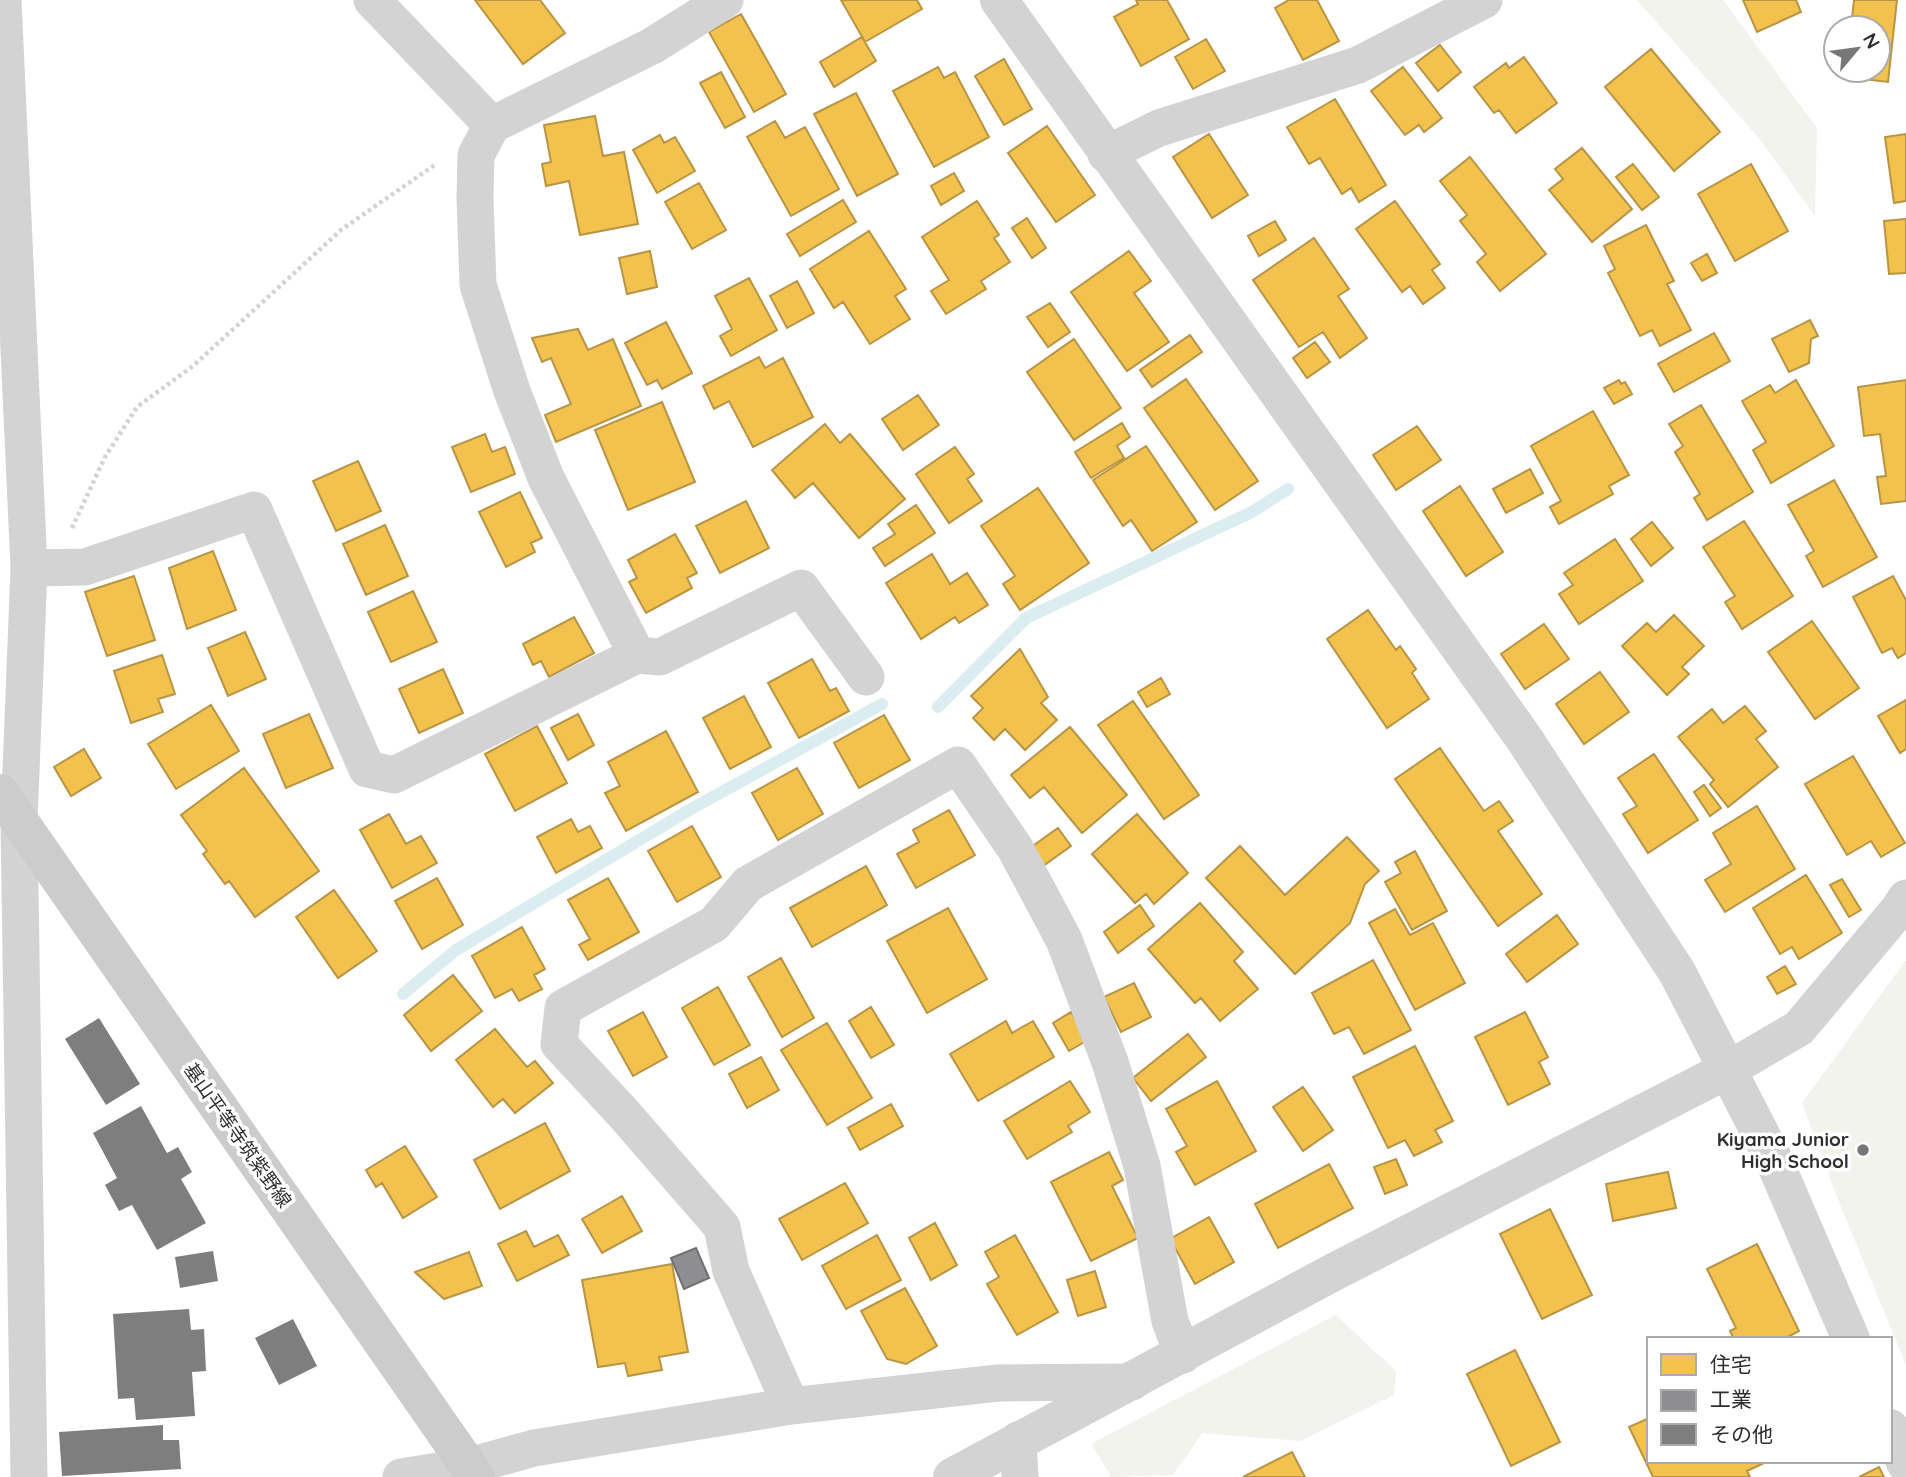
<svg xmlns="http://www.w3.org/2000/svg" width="1906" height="1477" viewBox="0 0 1906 1477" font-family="Quicksand,'Noto Sans JP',sans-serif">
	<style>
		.green { fill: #f2f3ec }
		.homes { fill: #f2c14e; stroke: #b79544; stroke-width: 2 }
		.industry { fill: #8d8d92; stroke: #707074; stroke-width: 2 }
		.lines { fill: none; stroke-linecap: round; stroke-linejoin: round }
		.stream { stroke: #dbedf0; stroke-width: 12 }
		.building { fill: #7e7e7e }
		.path { stroke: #d3d3d3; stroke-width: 4.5; stroke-dasharray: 3.5 3.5; stroke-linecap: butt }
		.minor { stroke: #d3d3d3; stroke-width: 37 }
		.tertiary { stroke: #d3d3d3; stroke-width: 38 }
		.secondary { stroke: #ccc; stroke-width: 38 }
		.poi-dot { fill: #777; stroke: #fff; stroke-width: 2.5 }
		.labels { text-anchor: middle; stroke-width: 7; stroke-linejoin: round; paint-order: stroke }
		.street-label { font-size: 19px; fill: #2e2e2e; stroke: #fff }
		.poi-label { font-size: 19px; font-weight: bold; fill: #2e2e2e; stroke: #fff; text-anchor: end }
	</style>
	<rect width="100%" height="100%" fill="#fff"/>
	<path class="green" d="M1637 0H1723L1817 128 1815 216 1758 137Z
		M1906 960V1365L1837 1197 1802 1103Z
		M1336 1315 1396 1371 1394 1395 1300 1441 1202 1433 1173 1475 1111 1477 1091 1444Z"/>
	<path class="homes" d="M475 0H540L565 33 523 64Z
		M841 0H917L922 9 865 42Z
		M1136 0H1167L1189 39 1141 66 1114 17 1138 4Z
		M1289 0H1317L1339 41 1303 60 1275 8Z
		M1743 0H1796L1801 12 1757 32Z
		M1854 0H1897L1888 82 1846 77V70H1878V28H1851Z
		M741 14 786 94 754 112 709 32Z
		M862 37 876 61 834 87 820 62Z
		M1206 39 1225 71 1193 89 1175 57Z
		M1440 45 1461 72 1438 91 1416 63Z
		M1651 49 1720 132 1674 171 1605 87Z
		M1524 57 1557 103 1516 133 1499 110 1494 113 1474 87 1506 63 1509 68Z
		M1004 59 1032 109 1004 125 975 76Z
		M938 67 944 78 955 72 989 137 934 167 893 91Z
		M1403 67 1442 118 1424 132 1419 125 1405 135 1371 91Z
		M721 72 745 117 725 128 700 83Z
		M856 93 898 174 857 196 814 114Z
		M1335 99 1386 185 1359 202 1351 188 1342 194 1320 158 1309 164 1287 127Z
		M595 116 603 156 624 152 638 224 580 235 569 181 546 186 542 164 551 162 544 125Z
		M775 121 785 138 805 127 839 189 791 216 747 137Z
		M1047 126 1095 195 1056 222 1008 153Z
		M1209 134 1248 195 1212 218 1173 157Z
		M1906 134V201L1894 203 1885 137Z
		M660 135 664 143 675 137 695 171 657 193 633 150Z
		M1582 148 1632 209 1592 242 1549 190 1563 179 1555 169Z
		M1470 157 1546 254 1500 291 1477 262 1486 254 1460 221 1467 215 1440 181Z
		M1633 164 1659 197 1642 210 1616 177Z
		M1751 164 1788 231 1735 261 1698 194Z
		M954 173 964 191 941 205 931 186Z
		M699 183 726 230 692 249 665 202Z
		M843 200 856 222 800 256 787 234Z
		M977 201 999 235 994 238 1010 262 981 281 986 289 946 314 931 291 949 280 922 237Z
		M1395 201 1440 264 1432 270 1445 288 1423 304 1410 286 1402 292 1356 229Z
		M1027 218 1046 248 1032 258 1012 228Z
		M1906 219V273L1889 274 1884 221Z
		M1275 221 1286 240 1259 256 1248 236Z
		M1646 225 1674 281 1667 284 1691 330 1660 346 1652 330 1640 336 1608 273 1615 269 1604 246Z
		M869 231 906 289 895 296 910 319 870 344 843 302 834 308 810 269Z
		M1314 238 1349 289 1338 296 1367 338 1340 358 1323 332 1299 347 1253 280Z
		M650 251 657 287 627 294 619 258Z
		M1129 251 1151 281 1134 293 1169 342 1127 371 1071 292Z
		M1707 254 1717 273 1702 281 1691 263Z
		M749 278 777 330 731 356 720 336 732 329 715 296Z
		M797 281 814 313 787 328 770 296Z
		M1050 303 1070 332 1048 347 1027 317Z
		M1810 320 1818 336 1811 339 1809 363 1789 372 1772 339Z
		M666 322 692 373 662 389 657 380 647 385 625 343Z
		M578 329 588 350 613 339 641 406 556 442 545 415 571 404 551 358 542 362 532 338Z
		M1714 333 1730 361 1674 392 1658 364Z
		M1190 335 1202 352 1152 387 1140 370Z
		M1074 339 1121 408 1074 440 1027 372Z
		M1315 342 1330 362 1307 378 1293 358Z
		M759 357 765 368 783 358 813 417 753 447 729 401 714 409 703 386Z
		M1186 379 1258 481 1215 510 1144 408Z
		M1619 380 1621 384 1625 382 1632 394 1614 404 1604 388Z
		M1796 380 1834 446 1771 483 1753 450 1766 442 1742 401 1770 385 1775 393Z
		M1906 380V501L1881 504 1877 477 1886 476 1880 434 1864 436 1858 387Z
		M918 395 939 425 903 450 882 419Z
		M662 402 695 482 628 510 595 430Z
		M1701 405 1753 492 1707 520 1694 498 1700 494 1675 452 1683 446 1669 424Z
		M1593 411 1629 475 1609 486 1613 494 1559 524 1550 507 1561 501 1531 446Z
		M1122 423 1130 437 1117 446 1124 458 1091 478 1075 452Z
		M825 424 840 443 850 434 905 499 859 538 813 483 795 498 772 470Z
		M1417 426 1441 460 1396 490 1373 455Z
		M485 434 492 452 505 447 515 474 471 492 452 447Z
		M1146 446 1197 522 1152 551 1131 520 1123 526 1093 480Z
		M955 447 974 474 967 479 982 501 949 523 916 474Z
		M358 461 381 511 336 531 313 481Z
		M1530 469 1543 493 1506 513 1493 489Z
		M1834 480 1877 557 1823 587 1806 556 1814 551 1788 505Z
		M1460 486 1503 552 1466 576 1423 511Z
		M1038 488 1089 563 1020 610 1003 584 1015 576 981 526Z
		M520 492 542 538 531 543 535 552 506 567 479 512Z
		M746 501 769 548 720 573 696 526Z
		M916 505 935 533 885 566 873 548 895 534 888 524Z
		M1744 521 1793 596 1742 629 1725 602 1735 596 1703 547Z
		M1652 522 1673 548 1651 566 1631 539Z
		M385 525 408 576 366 595 343 544Z
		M675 534 697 573 687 578 692 588 646 613 629 582 637 578 628 560Z
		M1615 539 1643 581 1579 624 1559 594 1573 585 1564 573Z
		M213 551 236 610 187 629 169 568Z
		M932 554 950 584 967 573 988 605 959 623 955 617 921 639 886 583Z
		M134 576 155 640 107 656 85 592Z
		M1893 576 1906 600V653L1898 658 1892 648 1882 653 1853 597Z
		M413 591 437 642 391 662 368 612Z
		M1368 610 1396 650 1400 646 1416 669 1412 673 1429 699 1387 728 1327 639Z
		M1674 615 1704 646 1682 667 1689 674 1667 695 1622 646 1647 623 1656 632Z
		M574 617 594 653 549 677 541 661 533 665 523 644Z
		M1812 621 1859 688 1815 719 1768 652Z
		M1544 624 1569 659 1525 689 1501 654Z
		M245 632 266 679 228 696 208 648Z
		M1020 649 1048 697 1041 703 1057 720 1025 750 1005 729 994 740 973 718 983 708 971 696Z
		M162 655 175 694 158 699 163 712 131 723 114 671Z
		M812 659 830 691 836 688 849 711 799 738 768 683Z
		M443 669 463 713 419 733 399 689Z
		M1600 672 1629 712 1584 744 1556 704Z
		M1161 678 1170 694 1147 707 1138 692Z
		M744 696 771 747 730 769 703 718Z
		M1906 700V749L1900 753 1878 716Z
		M1133 701 1199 795 1164 819 1098 725Z
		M211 705 239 751 176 789 148 744Z
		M1745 706 1766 731 1756 739 1778 767 1728 807 1710 784 1714 780 1678 737 1712 709 1723 723Z
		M309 714 333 768 286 788 263 734Z
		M578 714 594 745 568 760 551 728Z
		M884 715 910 760 859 788 834 743Z
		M537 726 567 783 515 811 485 754Z
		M1070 727 1127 795 1082 833 1044 787 1030 798 1011 775Z
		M666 731 698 792 626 831 605 793 620 786 608 762Z
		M1440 748 1484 811 1499 801 1513 821 1498 831 1542 894 1498 926 1395 779Z
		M84 749 101 778 71 796 54 767Z
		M1654 754 1698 820 1648 853 1623 814 1637 806 1618 778Z
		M1853 756 1905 843 1881 857 1871 841 1847 855 1805 784Z
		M244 768 319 871 255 917 229 881 225 884 203 854 207 851 181 815Z
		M797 768 823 814 778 840 752 793Z
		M1704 785 1721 808 1710 816 1694 792Z
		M1757 806 1795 869 1725 912 1705 880 1731 864 1713 833Z
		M949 810 975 855 916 888 897 854 919 842 913 830Z
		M389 814 406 844 421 836 437 863 392 888 360 830Z
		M1137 814 1188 873 1154 904 1146 894 1135 903 1092 854Z
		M571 819 578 832 590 826 602 848 556 873 537 837Z
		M692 826 721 877 677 902 648 851Z
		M1058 828 1071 846 1043 866 1030 848Z
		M1347 837 1379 871 1365 884 1350 923 1295 974 1206 878 1240 846 1285 895Z
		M1415 851 1447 911 1412 930 1385 882 1401 873 1395 862Z
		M866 866 887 905 812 947 790 908Z
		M1806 875 1842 933 1799 959 1792 947 1780 954 1753 908Z
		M437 878 463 925 422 949 395 901Z
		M608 878 639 932 588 960 579 945 590 939 568 900Z
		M1842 879 1861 910 1849 917 1830 885Z
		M334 890 377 951 338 978 296 917Z
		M1200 903 1243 952 1234 961 1258 989 1220 1021 1201 998 1195 1003 1148 949Z
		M1140 905 1154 926 1118 953 1104 932Z
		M948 908 987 979 927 1013 887 941Z
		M1395 909 1410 935 1433 923 1465 983 1415 1010 1369 923Z
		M1557 915 1578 944 1527 982 1506 954Z
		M522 927 545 969 534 975 542 989 519 1001 512 989 495 998 472 956Z
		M781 958 814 1018 782 1037 748 977Z
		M1373 960 1411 1030 1364 1054 1349 1027 1334 1034 1312 993Z
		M1785 966 1796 984 1777 994 1767 977Z
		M453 975 482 1011 431 1051 404 1015Z
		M1134 983 1151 1017 1121 1032 1104 997Z
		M718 987 750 1045 714 1065 682 1008Z
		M871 1007 894 1045 871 1058 849 1021Z
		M643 1012 667 1057 633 1076 608 1031Z
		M1071 1012 1088 1040 1069 1051 1053 1023Z
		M1525 1012 1548 1057 1539 1062 1550 1084 1508 1105 1475 1037Z
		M1006 1021 1012 1033 1033 1021 1054 1057 978 1101 950 1054Z
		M827 1023 872 1098 827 1125 781 1050Z
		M495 1029 527 1067 535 1061 553 1083 515 1113 503 1099 493 1107 456 1060Z
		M1188 1034 1206 1057 1151 1101 1133 1078Z
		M1415 1046 1453 1121 1435 1130 1442 1142 1414 1156 1405 1140 1388 1148 1353 1077Z
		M761 1057 779 1090 747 1108 729 1074Z
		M1070 1081 1090 1112 1068 1126 1072 1132 1027 1159 1004 1121Z
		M1217 1081 1256 1151 1195 1185 1176 1152 1187 1146 1166 1109Z
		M1303 1087 1333 1130 1303 1151 1273 1107Z
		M891 1104 903 1126 860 1150 848 1128Z
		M545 1123 570 1171 500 1209 474 1160Z
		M405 1146 437 1197 403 1218 382 1183 376 1187 366 1170Z
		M1109 1152 1123 1180 1112 1186 1138 1238 1091 1261 1051 1182Z
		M1396 1159 1407 1185 1385 1194 1374 1167Z
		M1329 1164 1353 1208 1278 1248 1255 1204Z
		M1668 1172 1676 1208 1613 1221 1606 1184Z
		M845 1183 868 1223 802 1260 779 1219Z
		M622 1196 642 1231 602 1253 582 1219Z
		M1550 1209 1592 1295 1542 1319 1500 1234Z
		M1209 1217 1234 1262 1195 1284 1170 1239Z
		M935 1223 957 1265 931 1280 909 1238Z
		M526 1231 534 1247 558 1235 569 1255 517 1281 498 1244Z
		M877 1235 901 1280 846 1309 822 1266Z
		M1015 1235 1058 1312 1017 1335 987 1284 999 1277 985 1252Z
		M1757 1244 1799 1331 1784 1339H1734L1730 1331 1736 1328 1707 1269Z
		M469 1252 482 1286 444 1299 415 1272Z
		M672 1264 688 1352 659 1357 662 1370 628 1376 625 1363 598 1367 582 1280Z
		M1095 1271 1106 1307 1078 1316 1067 1280Z
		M905 1288 937 1346 906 1364 887 1359 861 1311Z
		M1515 1350 1560 1442 1511 1466 1467 1374Z
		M1649 1418V1461L1764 1463 1747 1471 1750 1477H1653L1629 1427Z
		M1292 1452 1305 1477H1243Z
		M1879 1467 1884 1477H1859Z"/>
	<path class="industry" d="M696 1248 709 1278 684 1289 671 1258Z"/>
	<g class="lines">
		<path class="stream" d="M938 707 1026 618 1252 512 1288 489
			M403 994 456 950 691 809 882 704"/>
	</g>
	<path class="building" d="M99 1018 140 1084 106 1105 65 1039Z
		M141 1106 167 1153 178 1147 192 1172 181 1179 206 1223 157 1250 132 1205 119 1211 105 1185 117 1178 93 1133Z
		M213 1251 218 1281 180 1288 175 1257Z
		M189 1309 191 1330 204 1329 206 1371 192 1372 195 1416 136 1420 134 1398 118 1399 113 1314Z
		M293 1319 317 1366 279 1385 255 1338Z
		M163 1425V1440H179L181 1469 62 1476 59 1432Z"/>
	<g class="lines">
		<path class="path" d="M72 528 105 457 137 407 193 366 341 230 436 164"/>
		<path class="minor" d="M3 0 29 568 19 822 29 1477
			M372 0 492 125
			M725 0 652 46 492 125 476 155 475 198 478 285 512 391 546 478 637 655 660 657 801 588 866 677
			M1106 154 1159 128 1358 65 1484 0
			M29 568 85 567 254 510 367 769 394 775 637 655
			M1729 1069 1799 1028 1899 909 1906 898
			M791 1406 731 1271 722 1227 624 1114 559 1044 563 1008 714 924 748 884 958 765 1015 848 1064 940 1110 1062 1142 1166 1170 1321 1183 1355
			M1018 1440 1020 1477
			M401 1477 469 1466 534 1448 791 1406 998 1383 1132 1382"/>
		<path class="tertiary" d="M999 0 1523 737 1677 972 1772 1156 1851 1339
			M1890 1428 1906 1464
			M952 1477 1330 1274 1729 1069"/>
		<path class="secondary" d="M0 793 476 1477"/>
	</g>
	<circle class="poi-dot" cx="1863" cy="1150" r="7"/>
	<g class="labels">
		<g class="street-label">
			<text transform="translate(238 1135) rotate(55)" y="7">基山平等寺筑紫野線</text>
		</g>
		<g class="poi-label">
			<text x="1849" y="1146">Kiyama Junior<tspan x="1849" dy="22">High School</tspan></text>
		</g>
	</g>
	<rect x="1647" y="1337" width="245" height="126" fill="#ffffff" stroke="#ababab" stroke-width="2"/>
	<rect x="1661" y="1354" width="35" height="21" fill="#f2c14e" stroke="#ababab" stroke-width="2"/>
	<text x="1710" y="1372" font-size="21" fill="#2e2e2e">住宅</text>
	<rect x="1661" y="1390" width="35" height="21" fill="#8d8d92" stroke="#ababab" stroke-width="2"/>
	<text x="1710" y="1407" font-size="21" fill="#2e2e2e">工業</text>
	<rect x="1661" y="1424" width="35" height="21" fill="#7e7e7e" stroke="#ababab" stroke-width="2"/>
	<text x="1710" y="1442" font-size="21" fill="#2e2e2e">その他</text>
	<g transform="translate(1857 49) rotate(61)"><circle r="33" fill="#ffffff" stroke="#ababab" stroke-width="2"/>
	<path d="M0-5L12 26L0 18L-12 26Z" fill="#777777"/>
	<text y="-10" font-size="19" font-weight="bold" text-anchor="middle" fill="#2e2e2e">N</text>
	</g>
</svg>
